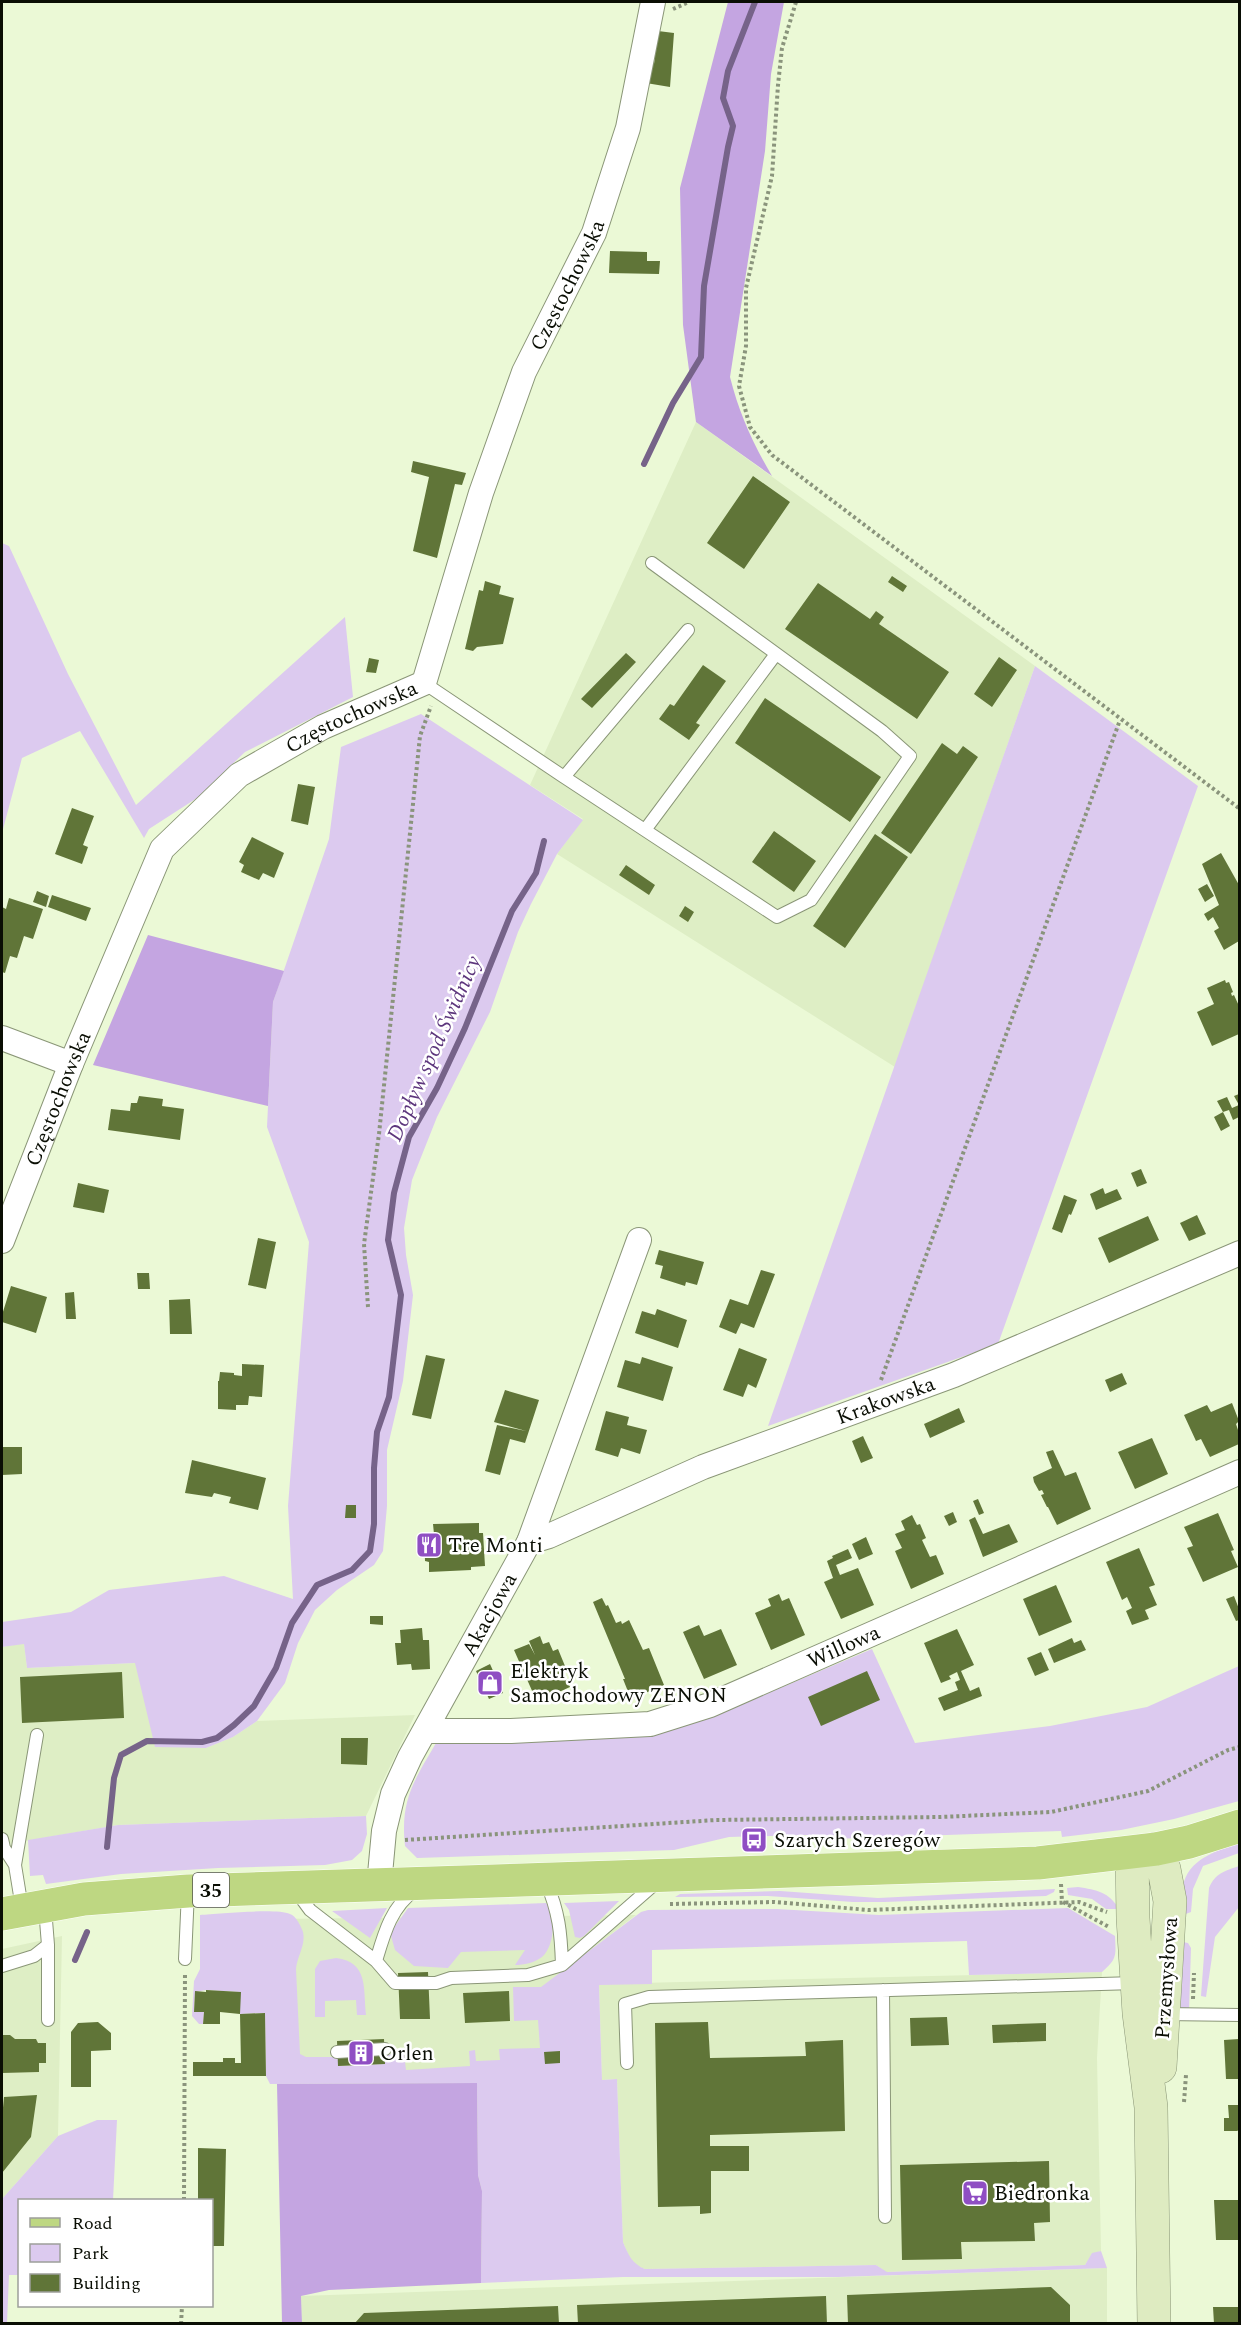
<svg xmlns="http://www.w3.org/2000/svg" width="1241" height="2325" viewBox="0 0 1241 2325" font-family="Spectral,serif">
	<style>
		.built { fill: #deeec5 }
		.green { fill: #dccaef }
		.forest { fill: #c4a5e1 }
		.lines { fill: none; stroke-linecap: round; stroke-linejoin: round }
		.stream { stroke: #766389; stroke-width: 6 }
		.building { fill: #607538 }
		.lane-casing { stroke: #8a9677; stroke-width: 14 }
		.street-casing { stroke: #8a9677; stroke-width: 26 }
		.secondary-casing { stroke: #8a9677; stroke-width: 34 }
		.primary-casing { stroke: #fff; stroke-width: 34 }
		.path { stroke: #8a947c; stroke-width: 4; stroke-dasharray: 3 3; stroke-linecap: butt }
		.lane { stroke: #fff; stroke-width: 12 }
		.street { stroke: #fff; stroke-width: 24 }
		.secondary { stroke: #deebc1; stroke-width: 33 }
		.primary { stroke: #bed782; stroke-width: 33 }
		.labels { text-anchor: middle; stroke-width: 5; stroke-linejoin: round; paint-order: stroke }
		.shield { fill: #fff; stroke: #54564f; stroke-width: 1.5 }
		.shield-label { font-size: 20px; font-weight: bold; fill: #0a0e04 }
		.street-label { font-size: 21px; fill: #0a0e04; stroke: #fff }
		.poi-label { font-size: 21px; fill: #0a0e04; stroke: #fff; text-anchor: start }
		.water-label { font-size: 22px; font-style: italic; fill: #5d367d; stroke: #fff }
	</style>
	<rect width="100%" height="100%" fill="#ebf9d6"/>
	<path class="built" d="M696 422 1035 666 895 1067 557 854 583 819 530 785Z
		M24 1643 27 1668 136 1663 193 1747 206 1748 233 1737 257 1721 415 1715 366 1816 118 1825 2 1845V1647Z
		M636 1915 593 1948 563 2066 277 2084 271 1919Z
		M62 1936 58 2136 2 2199V1949Z
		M1102 1972 1097 2058 1101 2251 1092 2254 1085 2265 886 2272 876 2265 645 2269 637 2266 629 2257 623 2242 617 2079 602 2080 599 1984Z
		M1107 2268V2323L302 2324 301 2296Z"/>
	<path class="green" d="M2 543 9 546 68 674 136 805 345 617 353 697 245 752 197 798 149 829 144 838 80 731 22 758 2 833Z
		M1035 666 1198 786 998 1344 768 1426Z
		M421 714 583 820 557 854 531 904 518 932 490 1012 437 1117 412 1180 404 1228 406 1255 413 1295 403 1381 387 1450V1506L383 1551 374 1565 337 1590 315 1610 298 1643 285 1683 257 1721 233 1737 206 1748 155 1747 135 1663 27 1668 24 1644 2 1647V1622L71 1612 109 1590 224 1576 293 1599 288 1506 309 1242 267 1127 273 1002 329 839 341 747Z
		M872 1649 915 1743 1050 1726 1147 1707 1239 1666V1801L1174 1819 1121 1830 1062 1837 1061 1831 832 1839 806 1835 729 1837 674 1850 417 1858 405 1846C400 1800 414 1781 436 1743L662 1733 710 1718Z
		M366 1816 367 1834 362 1851 352 1860 325 1865 218 1868 121 1874 46 1884 43 1875 30 1876 28 1840 118 1825Z
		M1239 1843V1853L1203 1866 1193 1889 1191 1912 1183 1915C1183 1906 1181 1896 1183 1887 1187 1859 1217 1851 1239 1843Z
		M1239 1866V1907L1215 1937 1206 1997 1201 1996 1209 1888C1215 1873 1225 1871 1239 1866Z
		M1078 1887C1097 1890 1109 1892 1119 1909H1106L1092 1899 1068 1895 1067 1888Z
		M1055 1889 1054 1892 1046 1896 884 1902H853L768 1896 675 1897 680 1894 780 1891 878 1898Z
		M619 1901 584 1936 580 1938 575 1937 569 1910 564 1903Z
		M546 1903C556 1917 555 1945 542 1957 534 1963 524 1965 515 1965L525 1950 461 1952 448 1968 414 1966 395 1950 391 1936 393 1929 408 1908Z
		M387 1908 370 1938 332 1911Z
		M1068 1908 1115 1936C1116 1956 1117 1959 1102 1972L969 1975 967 1941 652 1950V1984L599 1985 602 2080 617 2079 623 2242C628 2254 632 2264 645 2269L876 2265 887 2272 1085 2265 1092 2253 1101 2251 1107 2268 838 2277H623L481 2283 482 2191 478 2175 477 2083 270 2084 266 2076 265 2013 240 2014V1992L206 1990 195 1992 194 2012H204L203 2024H199L192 2016 194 1981 200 1969V1915C218 1914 276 1908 290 1914 296 1916 301 1926 303 1932 306 1945 297 1956 296 1969L300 2054 306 2057H338V2066L385 2064V2055L404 2053 406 2070 470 2066 469 2051 475 2050 476 2061 500 2060 499 2049 540 2048 538 2020 514 2021 513 1987H541L641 1912 648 1910 777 1909 879 1915Z
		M1177 1941 1188 1943 1191 1948 1189 2011 1177 2007Z
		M336 1958C369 1962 363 1989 366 2015H357L356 2000 325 2001V2017H315V1969L320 1961Z
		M97 2120H117L113 2200H20L19 2275H9L7 2323H2V2199L58 2136Z"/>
	<path class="forest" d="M728 2H784L771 74 765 151 730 377C739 413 753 444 772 476L696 422 683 325 680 188Z
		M148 935 284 971 273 1002 268 1106 93 1065Z
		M477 2083 478 2175 482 2191 481 2283 329 2290 301 2296 302 2323H282L277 2084Z"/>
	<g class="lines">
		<path class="stream" d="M644 464 673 403 701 357 704 286 728 147 733 126 723 98 728 71 755 2
			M107 1847 114 1778 121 1755 147 1741 202 1742 217 1738 234 1725 254 1706 276 1668 292 1623 317 1585 352 1570 370 1551 374 1524V1468L377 1432 389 1397 401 1295 388 1240 394 1193 409 1137 437 1088 465 1028 512 911 536 873 544 841
			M75 1960 87 1932"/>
	</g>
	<path class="building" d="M658 31 674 33 670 87 646 83 649 63 654 64Z
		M610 251 647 252V261H660L659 274 609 273Z
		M413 461 466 473 462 485 455 484 437 558 413 551 429 477 411 472Z
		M753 476 790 502 744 569 707 543Z
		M892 576 907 586 903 592 888 582Z
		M485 581 501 586 499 594 514 598 503 644 477 647 473 651 465 649 479 590 483 591Z
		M818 583 870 619 876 611 884 617 879 624 949 672 917 719 785 629Z
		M626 653 636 662 592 708 581 699Z
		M999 657 1017 670 992 707 974 694Z
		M369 658 379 660 376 673 366 672Z
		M703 665 726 681 696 723 700 725 689 740 659 719 670 704 674 706Z
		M765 698 881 777 850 822 735 743Z
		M942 743 957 754 963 746 978 757 911 854 881 833Z
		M298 784 315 787 308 825 291 821Z
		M72 808 94 816 83 845 88 847 82 864 55 854Z
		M774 831 816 861 794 892 752 862Z
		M875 834 908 857 845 948 813 926Z
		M252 837 284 853 274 878 263 873 259 880 241 872 244 865 239 862Z
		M1221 853 1239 885V941L1224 950 1214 931 1219 928 1213 917 1208 921 1204 914 1219 905 1202 864Z
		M626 865 655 885 649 895 619 875Z
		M1207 884 1214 896 1205 902 1198 889Z
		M37 891 49 896 46 907 33 902Z
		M52 895 91 908 86 921 48 907Z
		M9 898 43 909 33 939 24 936 17 958 10 956 5 973 2 972V907L6 909Z
		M685 906 694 912 688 922 679 916Z
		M1225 980 1226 983 1229 982 1233 992 1231 993 1232 996 1234 995 1239 1006V1034L1212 1046 1197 1012 1214 1004 1207 988Z
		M1239 1094V1117L1233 1120 1229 1110 1223 1112 1230 1126 1221 1131 1214 1117 1223 1112 1217 1101 1227 1097 1232 1108 1239 1105 1234 1096Z
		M139 1096 163 1099 162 1106 184 1109 180 1140 108 1130 111 1109 130 1111 131 1103H137Z
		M1141 1169 1147 1183 1137 1187 1131 1173Z
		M78 1183 109 1190 104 1213 73 1207Z
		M1103 1188 1105 1194 1117 1189 1122 1199 1096 1210 1090 1194Z
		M1064 1195 1077 1200 1071 1215 1069 1214 1062 1233 1052 1229Z
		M1197 1215 1206 1234 1189 1241 1180 1223Z
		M1148 1216 1159 1240 1109 1263 1098 1238Z
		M258 1238 276 1242 266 1289 248 1285Z
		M659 1250 704 1262 697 1285 686 1282 685 1286 660 1278 663 1266 655 1264Z
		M761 1270 775 1274 754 1328 741 1323 736 1334 719 1327 730 1299 748 1305Z
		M137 1273H149L150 1289H138Z
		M11 1286 47 1297 36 1333 2 1322V1315Z
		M74 1292 76 1319H66L65 1293Z
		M190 1299 192 1334H170L169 1300Z
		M657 1309 687 1320 678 1348 635 1333 642 1311 655 1315Z
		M739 1348 767 1359 756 1388 748 1384 743 1397 723 1390Z
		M426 1355 445 1359 431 1419 412 1415Z
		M642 1357 673 1367 663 1401 617 1387 625 1360 640 1364Z
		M242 1364 264 1365 262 1397 249 1396 248 1405H236V1410L218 1409V1381H219L220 1372 234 1373V1375L242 1376Z
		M1122 1373 1127 1384 1110 1392 1105 1380Z
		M505 1390 539 1400 525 1443 510 1439 500 1475 485 1471 497 1425 526 1431 494 1422Z
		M1232 1403 1239 1421 1236 1424 1239 1433V1444L1210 1457 1201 1439 1196 1441 1184 1415 1207 1405 1211 1412Z
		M959 1408 965 1422 930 1438 924 1424Z
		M606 1411 629 1417 627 1425 647 1430 640 1454 621 1448 618 1457 595 1450Z
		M863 1436 873 1458 861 1463 852 1441Z
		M1152 1438 1168 1474 1135 1489 1118 1452Z
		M2 1447H22V1474L2 1475Z
		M1053 1450 1065 1476 1076 1472 1091 1509 1057 1525 1048 1507H1047L1041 1495 1044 1494 1042 1490 1039 1491 1034 1482 1033 1477 1052 1468 1046 1452Z
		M192 1460 266 1478 258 1510 229 1503 231 1497 214 1493 212 1497 185 1493Z
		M978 1499 984 1513 979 1515 973 1501Z
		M346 1505H356V1518H345Z
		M953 1512 957 1522 949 1526 944 1516Z
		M1218 1513 1234 1550 1231 1551 1238 1567 1203 1582 1187 1548 1193 1546 1184 1527Z
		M912 1515 917 1525 920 1524 926 1538 922 1540 930 1557 936 1555 944 1574 911 1589 895 1551 902 1548 895 1534 905 1530 901 1521Z
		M975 1517 983 1534 1009 1524 1018 1542 983 1557 969 1520Z
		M479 1523V1533H483L485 1566 471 1567V1570L429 1572V1562L425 1561 424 1535 434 1534 433 1524Z
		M866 1537 873 1554 859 1560 852 1544Z
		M1139 1548 1155 1585 1149 1587 1157 1605 1145 1610 1149 1619 1132 1625 1126 1611 1132 1608 1127 1597 1122 1600 1106 1562Z
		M848 1549 852 1558 836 1565 840 1575 858 1568 874 1605 841 1619 824 1582 833 1578 827 1561 833 1558 832 1556Z
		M1056 1585 1072 1622 1039 1636 1023 1599Z
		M779 1594 782 1601 789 1598 805 1635 771 1650 755 1613 771 1606 768 1599Z
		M1234 1596 1239 1609V1620L1236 1621 1226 1599Z
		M602 1598 606 1606 608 1605 616 1623 621 1621 622 1624 629 1620 643 1650 649 1648 664 1685 631 1699 623 1679H625L593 1602Z
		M370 1616H383V1625L370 1624Z
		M699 1625 704 1636 721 1629 737 1665 704 1679 683 1632Z
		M422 1628 423 1640H429L430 1669 412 1670 411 1664 397 1665 395 1643H401L400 1630Z
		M957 1629 974 1665 961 1671 970 1691 979 1687 982 1696 944 1711 938 1698 958 1690 955 1682 960 1680 957 1672 949 1676 951 1679 941 1683 924 1643Z
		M540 1636 543 1644 549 1642 553 1651 558 1649 565 1666 561 1668 570 1687 537 1702 514 1650 529 1644 535 1655 529 1641Z
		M1072 1638 1074 1643 1081 1640 1086 1650 1054 1663 1048 1649Z
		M1041 1652 1049 1670 1035 1676 1027 1658Z
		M490 1664 503 1693 489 1699 476 1671Z
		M867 1671 880 1700 821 1726 808 1697Z
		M122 1672 124 1718 22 1723 20 1677Z
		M341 1738H368L367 1765 341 1764Z
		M428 1972 430 2019H400L398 1973Z
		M206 1990 241 1992 240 2014 265 2013 266 2076H193V2062H223V2058H235V2063H241L240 2014 220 2012V2024H203L204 2012H194L195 1991 206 1992Z
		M509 1991 510 2021 465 2023 463 1993Z
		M947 2017 949 2045 911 2046 910 2018Z
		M98 2022 111 2033V2050L91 2051V2087H71V2032L78 2023Z
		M708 2022 710 2058 806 2056 805 2042 843 2040 845 2131 710 2135V2146H749V2171H711V2213L700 2214V2206L658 2207 655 2023Z
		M1046 2023V2041L993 2043 992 2025Z
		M2 2035H10L15 2039H36L38 2043H46V2063H39V2072L2 2073Z
		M384 2039 385 2064 338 2066 337 2041Z
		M1239 2039V2079H1226L1224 2040Z
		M560 2051V2063L545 2064 544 2052Z
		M37 2095 31 2137 2 2173V2118L4 2097Z
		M1228 2105H1239V2130L1237 2131H1224V2118H1229Z
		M198 2148 226 2149 224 2246H212V2200H198Z
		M1049 2161 1050 2222 1034 2223 1035 2241 961 2242 962 2259 902 2260 900 2165Z
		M1214 2200H1239V2240H1216Z
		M1051 2287 1070 2305V2324H848L847 2295Z
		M826 2296 827 2324H578L577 2305Z
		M558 2306 559 2324H354L364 2313Z
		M1213 2307H1239V2324H1214Z"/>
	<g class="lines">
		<defs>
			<path id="lane" d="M424 683 564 777 688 630
				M564 777 777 917 811 900 910 756 882 731 652 563
				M645 830 776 654
				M2 1839 4 1848 15 1865 22 1908
				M15 1865 37 1735
				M546 1882C559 1912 561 1933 562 1965
				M296 1891 310 1910 376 1961 395 1983H436L451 1978 528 1975 562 1965 657 1882
				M48 1945V2020
				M185 1959 188 1891
				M376 1961C384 1934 391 1907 415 1890
				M2 1966 34 1956 48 1945 45 1908
				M883 1990 885 2217
				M1164 2014 1240 2015
				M337 2052 385 2049
				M627 2063 625 2004 649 1997 1135 1983"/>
			<g id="street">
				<path d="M2 1038 71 1064"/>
				<path id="s1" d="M2 1241 71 1064 162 849 239 775 323 727 424 683 481 493 524 372 594 233 628 128 653 2"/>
				<path id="s2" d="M529 1542 549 1536 703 1467 954 1375 1240 1253"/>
				<path id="s3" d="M425 1731H511L650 1724 710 1705 1240 1472"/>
				<path id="s4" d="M379 1885 384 1831 393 1794 410 1757 529 1542 639 1240"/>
			</g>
			<path id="secondary" d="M1156 1849 1164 1869 1170 1901 1160 2067
				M1132 1853 1133 1918 1139 2013 1151 2107 1154 2324"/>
			<path id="primary" d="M2 1914 84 1899 188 1891 1038 1863 1156 1849 1189 1842 1240 1826"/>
		</defs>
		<use href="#lane" class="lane-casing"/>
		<use href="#street" class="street-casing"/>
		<use href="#secondary" class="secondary-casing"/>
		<use href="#primary" class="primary-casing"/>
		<path class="path" d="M796 2 782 48 778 85 772 176 746 288V346L739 386 750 427 772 455 1240 809
			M673 9 689 2
			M368 1307 364 1244 379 1134 420 736 431 706
			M881 1380 1120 720
			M405 1840 716 1820 941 1817 1051 1812 1148 1791 1228 1750 1240 1747
			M1061 1884 1062 1902
			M1063 1902 1109 1927
			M670 1904 774 1902 869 1910 1079 1902 1107 1912
			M1193 1999 1194 1973
			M1184 2102 1186 2075
			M184 2200 185 1973
			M181 2324 182 2306"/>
		<use href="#lane" class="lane"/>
		<use href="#street" class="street"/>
		<use href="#secondary" class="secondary"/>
		<use href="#primary" class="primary"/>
	</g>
	<defs>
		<symbol id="restaurant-square" viewBox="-11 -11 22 22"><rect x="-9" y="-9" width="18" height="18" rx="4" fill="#8f4ec3" stroke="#fff"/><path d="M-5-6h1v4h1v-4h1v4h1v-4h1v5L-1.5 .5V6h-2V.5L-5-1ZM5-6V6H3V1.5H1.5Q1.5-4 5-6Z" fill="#fff"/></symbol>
		<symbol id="shop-square" viewBox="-11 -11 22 22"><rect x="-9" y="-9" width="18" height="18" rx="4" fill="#8f4ec3" stroke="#fff"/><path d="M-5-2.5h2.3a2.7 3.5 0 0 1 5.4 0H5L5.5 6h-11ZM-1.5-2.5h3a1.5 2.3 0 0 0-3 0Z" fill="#fff"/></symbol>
		<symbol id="bus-square" viewBox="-11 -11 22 22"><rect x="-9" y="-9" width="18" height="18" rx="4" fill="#8f4ec3" stroke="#fff"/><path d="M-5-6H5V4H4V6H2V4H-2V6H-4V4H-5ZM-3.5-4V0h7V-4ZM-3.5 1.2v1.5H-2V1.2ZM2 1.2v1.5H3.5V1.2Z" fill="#fff"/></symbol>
		<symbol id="building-square" viewBox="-11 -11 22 22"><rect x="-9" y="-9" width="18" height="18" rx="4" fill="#8f4ec3" stroke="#fff"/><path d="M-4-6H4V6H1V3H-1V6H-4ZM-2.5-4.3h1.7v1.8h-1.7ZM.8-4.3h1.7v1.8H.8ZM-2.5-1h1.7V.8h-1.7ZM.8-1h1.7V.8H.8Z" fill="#fff"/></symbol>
		<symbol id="supermarket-square" viewBox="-11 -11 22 22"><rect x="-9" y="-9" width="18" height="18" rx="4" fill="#8f4ec3" stroke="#fff"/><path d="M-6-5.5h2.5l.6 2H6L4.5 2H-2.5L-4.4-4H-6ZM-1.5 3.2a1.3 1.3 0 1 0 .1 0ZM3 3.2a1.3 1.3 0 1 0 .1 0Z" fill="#fff"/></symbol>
	</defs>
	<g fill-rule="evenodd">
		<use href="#restaurant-square" x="414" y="1530" width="30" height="30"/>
		<use href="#shop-square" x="475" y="1668" width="30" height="30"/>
		<use href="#bus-square" x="739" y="1825" width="30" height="30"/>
		<use href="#building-square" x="346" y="2038" width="30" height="30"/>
		<use href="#supermarket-square" x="960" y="2178" width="30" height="30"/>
	</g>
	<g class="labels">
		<rect class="shield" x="193" y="1873" width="36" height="34" rx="4.5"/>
		<g class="shield-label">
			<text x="211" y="1897">35</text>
		</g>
		<g class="street-label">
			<text dy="7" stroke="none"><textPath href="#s1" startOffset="1161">Częstochowska</textPath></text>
			<text dy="7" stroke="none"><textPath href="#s1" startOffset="657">Częstochowska</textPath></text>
			<text dy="7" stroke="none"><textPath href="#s1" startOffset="153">Częstochowska</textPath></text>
			<text dy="7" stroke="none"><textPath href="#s2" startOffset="384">Krakowska</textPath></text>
			<text dy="7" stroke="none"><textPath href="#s4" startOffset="296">Akacjowa</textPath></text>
			<text dy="7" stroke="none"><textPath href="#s3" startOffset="434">Willowa</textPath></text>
			<text transform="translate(1166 1978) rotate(-86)" y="7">Przemysłowa</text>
		</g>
		<g class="poi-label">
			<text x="448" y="1552">Tre Monti</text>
			<text x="510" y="1678">Elektryk<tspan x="510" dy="24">Samochodowy ZENON</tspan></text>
			<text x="774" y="1847">Szarych Szeregów</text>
			<text x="380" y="2060">Orlen</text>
			<text x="994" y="2200">Biedronka</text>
		</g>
		<g class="water-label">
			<text transform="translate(433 1048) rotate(-66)" y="8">Dopływ spod Świdnicy</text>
		</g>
	</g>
	<rect width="1241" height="2325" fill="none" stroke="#0a0e04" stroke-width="6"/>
	<rect x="18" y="2199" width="195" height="108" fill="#ffffff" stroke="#9d9f9b" stroke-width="1.5"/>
	<rect x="30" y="2218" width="30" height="9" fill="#bed782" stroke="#9d9f9b" stroke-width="1.5"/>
	<text x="72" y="2229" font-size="18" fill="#0a0e04">Road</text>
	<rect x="30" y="2244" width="30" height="18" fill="#dccaef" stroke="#9d9f9b" stroke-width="1.5"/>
	<text x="72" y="2259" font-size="18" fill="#0a0e04">Park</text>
	<rect x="30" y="2274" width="30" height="18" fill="#607538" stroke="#9d9f9b" stroke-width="1.5"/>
	<text x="72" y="2289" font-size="18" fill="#0a0e04">Building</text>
</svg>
